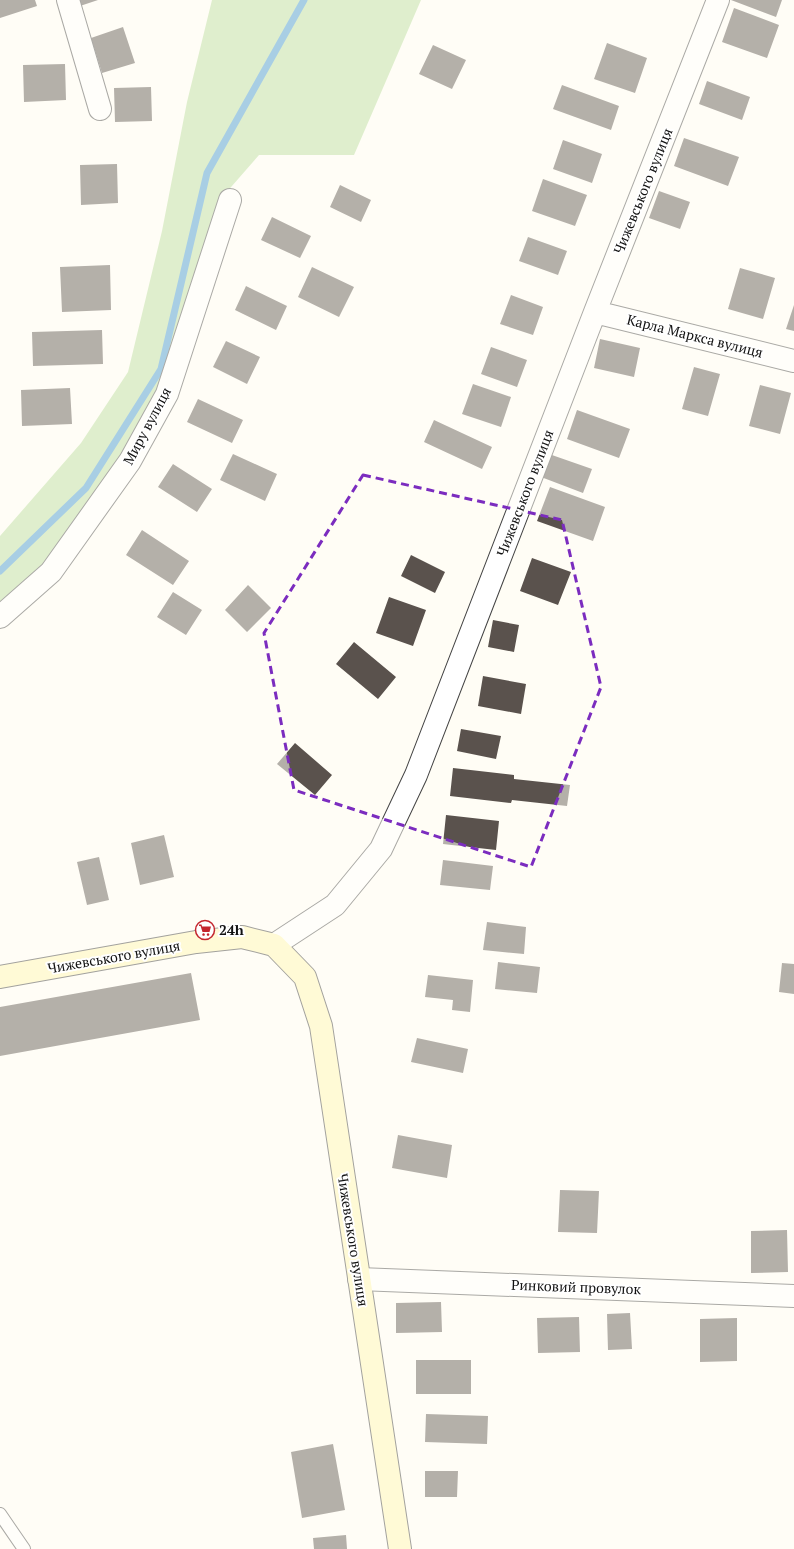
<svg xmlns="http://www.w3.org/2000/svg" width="794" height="1549" viewBox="0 0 794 1549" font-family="'PT Serif',serif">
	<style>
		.forest { fill: #b9dc9c }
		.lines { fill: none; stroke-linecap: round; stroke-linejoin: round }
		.stream { stroke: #3f96cf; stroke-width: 7 }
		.building { fill: #5a524d }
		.lane-casing { stroke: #444; stroke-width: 14 }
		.street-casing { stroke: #444; stroke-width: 24 }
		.secondary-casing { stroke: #333; stroke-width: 24 }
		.lane { stroke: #fff; stroke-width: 12 }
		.street { stroke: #fff; stroke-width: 22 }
		.secondary { stroke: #fff6b0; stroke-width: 22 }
		.marked { fill: none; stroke: #7b2cbf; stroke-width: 3; stroke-dasharray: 8 5; stroke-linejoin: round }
		.labels { text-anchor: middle; stroke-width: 4; stroke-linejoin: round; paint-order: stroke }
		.street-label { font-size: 14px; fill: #111; stroke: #fff }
		.poi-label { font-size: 14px; font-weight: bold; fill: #111; stroke: #fff; text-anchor: start }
	</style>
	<rect width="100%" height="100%" fill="#fffdf5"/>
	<path class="forest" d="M212 0H421L354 155H259L225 194 167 394 130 461 0 617V536L81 443 128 372 162 231 187 102Z"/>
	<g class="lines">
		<path class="stream" d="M0 571 86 488 161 369 207 173 304 0"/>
	</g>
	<path class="building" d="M0 0H35L37 6 0 18Z
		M75 0H98L77 7Z
		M731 0H782L776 17Z
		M734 8 779 25 767 58 722 42Z
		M123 27 135 63 102 73 91 38Z
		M607 43 647 58 635 93 594 79Z
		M433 45 466 60 452 89 419 74Z
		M65 64 66 100 24 102 23 65Z
		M707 81 750 97 742 120 699 104Z
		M562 85 619 106 611 130 553 109Z
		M151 87 152 121 115 122 114 88Z
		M684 138 739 157 728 186 674 166Z
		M563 140 602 154 592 183 553 169Z
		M117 164 118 203 81 205 80 165Z
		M543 179 587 195 575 226 532 211Z
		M340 185 371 200 361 222 330 207Z
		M659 191 690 202 680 229 649 218Z
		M272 217 311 236 300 258 261 240Z
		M528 237 567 251 558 275 519 261Z
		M110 265 111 310 62 312 60 267Z
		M312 267 354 287 339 317 298 297Z
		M740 268 775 278 763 319 728 309Z
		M246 286 287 306 276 330 235 310Z
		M511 295 543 307 533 335 500 324Z
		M794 305V331L786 329Z
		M102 330 103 364 33 366 32 332Z
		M600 339 640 348 634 377 594 368Z
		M226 341 260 357 247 384 213 367Z
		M491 347 527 360 517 387 481 374Z
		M694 367 720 374 708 416 682 409Z
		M473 384 511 397 501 427 462 414Z
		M760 385 791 393 780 434 749 426Z
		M70 388 72 424 22 426 21 390Z
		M198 399 243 420 232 443 187 422Z
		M577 410 630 429 619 458 567 439Z
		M434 420 492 447 482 469 424 442Z
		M233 454 277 474 265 501 220 480Z
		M549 454 592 469 583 493 541 477Z
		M173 464 212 489 197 512 158 487Z
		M550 487 605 507 593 541 537 521Z
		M142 530 189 561 173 585 126 555Z
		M411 555 445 572 435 593 401 576Z
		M532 558 571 572 558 605 520 591Z
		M248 585 271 608 247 632 225 610Z
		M173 592 202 610 186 635 157 617Z
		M389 597 426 610 413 646 376 633Z
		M493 620 519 625 514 652 488 647Z
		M354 642 396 677 378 699 336 664Z
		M483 676 526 684 521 714 478 706Z
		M461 729 501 736 496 759 457 751Z
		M295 743 332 775 315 795 277 764Z
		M453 768 514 775V779L570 785 567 806 512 800 511 803 450 796Z
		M446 815 499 821 496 850 443 844Z
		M164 835 174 877 140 885 131 843Z
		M99 857 109 900 87 905 77 862Z
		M443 860 493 866 490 890 440 885Z
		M487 922 526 927 524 954 483 950Z
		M498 962 540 967 537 993 495 989Z
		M782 963 794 964V994L779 992Z
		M191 973 200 1020 0 1056V1007Z
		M428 975 473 980 470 1012 452 1010 453 1000 425 997Z
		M417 1038 468 1049 463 1073 411 1062Z
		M398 1135 452 1145 447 1178 392 1168Z
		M560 1190 599 1191 597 1233 558 1232Z
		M787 1230 788 1272 751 1273V1231Z
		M441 1302 442 1332 396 1333V1303Z
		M630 1313 632 1349 608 1350 607 1314Z
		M579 1317 580 1352 538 1353 537 1318Z
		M737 1318V1361L700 1362V1319Z
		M416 1360H471V1394H416Z
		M426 1414 488 1416 487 1444 425 1442Z
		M333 1444 345 1510 302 1518 291 1452Z
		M425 1471H458L457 1497H425Z
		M346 1535 347 1549H314L313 1538Z"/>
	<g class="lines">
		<defs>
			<path id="lane" d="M0 1514 24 1549"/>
			<path id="street" d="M68 0 100 109
				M595 312 794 361
				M0 617 51 572 130 461 167 394 230 200
				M274 945 335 905 381 849 416 775 595 312 718 0
				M359 1279 794 1296"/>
			<path id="secondary" d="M0 977 196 942 242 937 274 945 305 977 321 1026 400 1549"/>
		</defs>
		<use href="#lane" class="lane-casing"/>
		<use href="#street" class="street-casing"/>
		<use href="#secondary" class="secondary-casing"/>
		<use href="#lane" class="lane"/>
		<use href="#street" class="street"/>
		<use href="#secondary" class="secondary"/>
	</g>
	<path d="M0 0H794V1549H0ZM363 475 562 520 601 687 531 867 294 790 264 633Z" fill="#fffdf5" fill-opacity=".55" fill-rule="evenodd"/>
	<path class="marked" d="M363 475 562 520 601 687 531 867 294 790 264 633Z"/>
	<defs>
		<symbol id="supermarket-ring" viewBox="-11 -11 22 22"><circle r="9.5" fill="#fff" stroke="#c4262e" stroke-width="1.5"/><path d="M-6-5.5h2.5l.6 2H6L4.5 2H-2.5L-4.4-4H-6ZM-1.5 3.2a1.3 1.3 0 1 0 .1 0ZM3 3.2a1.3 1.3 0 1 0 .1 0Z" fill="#c4262e"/></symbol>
	</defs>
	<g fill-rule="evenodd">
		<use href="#supermarket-ring" x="194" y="919" width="22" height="22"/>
	</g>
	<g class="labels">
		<g class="street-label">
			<text transform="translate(643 191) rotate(-68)" y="5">Чижевського вулиця</text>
			<text transform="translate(695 336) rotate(14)" y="5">Карла Маркса вулиця</text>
			<text transform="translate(147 426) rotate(-62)" y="5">Миру вулиця</text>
			<text transform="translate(525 493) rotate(-69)" y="5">Чижевського вулиця</text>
			<text transform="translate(114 957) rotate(-10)" y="5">Чижевського вулиця</text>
			<text transform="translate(353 1240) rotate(81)" y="5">Чижевського вулиця</text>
			<text transform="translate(576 1287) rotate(2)" y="5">Ринковий провулок</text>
		</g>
		<g class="poi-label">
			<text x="219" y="935">24h</text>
		</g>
	</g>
</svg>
